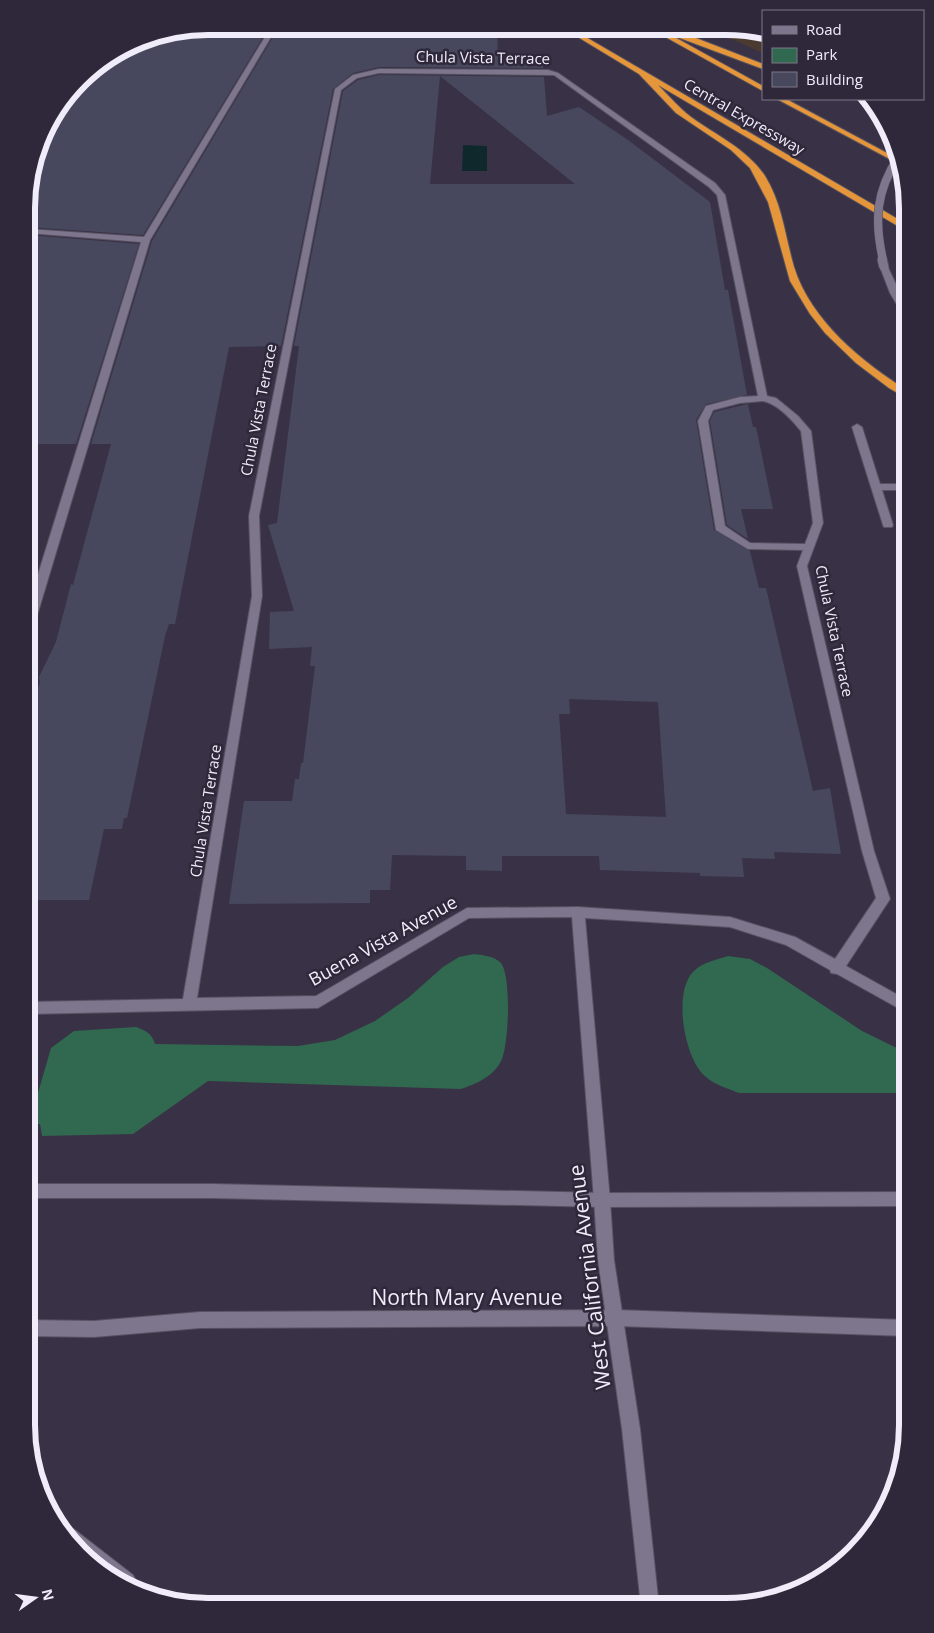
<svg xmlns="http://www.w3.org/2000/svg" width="934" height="1633" viewBox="0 0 934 1633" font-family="'Open Sans',sans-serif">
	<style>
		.commercial { fill: #4b3a2f }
		.green { fill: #30694f }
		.water { fill: #0f282b }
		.building { fill: #47485d; fill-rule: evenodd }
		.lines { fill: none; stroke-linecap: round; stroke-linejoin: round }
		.service-casing { stroke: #575161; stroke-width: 2 }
		.minor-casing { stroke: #575161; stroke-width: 2 }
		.tertiary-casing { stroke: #575161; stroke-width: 2 }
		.secondary-casing { stroke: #575161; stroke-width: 2 }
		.trunk-casing { stroke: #575161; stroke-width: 2 }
		.service { fill: #7e768d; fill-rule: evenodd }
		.minor { fill: #7e768d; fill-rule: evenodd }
		.tertiary { fill: #7e768d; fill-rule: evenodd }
		.secondary { fill: #7e768d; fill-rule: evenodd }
		.trunk { fill: #e5963a; fill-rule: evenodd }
		.secondary-bridge-far1-casing { stroke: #575161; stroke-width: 9; stroke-linecap: butt }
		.secondary-bridge-casing { stroke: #575161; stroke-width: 11; stroke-linecap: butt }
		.secondary-bridge-far1 { stroke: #7e768d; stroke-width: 8 }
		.secondary-bridge { stroke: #7e768d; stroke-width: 9 }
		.labels { text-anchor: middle; stroke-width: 5; stroke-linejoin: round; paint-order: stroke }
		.far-street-label { font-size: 15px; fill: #f0ecf9; stroke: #2f283b }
		.street-label { font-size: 18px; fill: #f0ecf9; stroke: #2f283b }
		.near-street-label { font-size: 21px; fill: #f0ecf9; stroke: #2f283b }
		.rim { fill: none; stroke: #f0ecf9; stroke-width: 6 }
	</style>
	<rect width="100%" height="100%" fill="#393246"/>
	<path class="commercial" d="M709 29 761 30 763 53Z"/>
	<path class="green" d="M474 954C482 955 493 956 500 962 512 973 509 1046 501 1061 494 1076 476 1084 461 1089L208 1081 133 1134 42 1136 40 1124H29L51 1048 74 1031 136 1027C147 1031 152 1034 155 1044L298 1046 335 1040 375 1021 408 998 443 967 459 957Z
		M728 956 750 959 767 968 862 1031 907 1053V1093H739C727 1088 714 1085 705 1076 684 1058 673 992 693 972 703 962 716 960 728 956Z"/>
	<path class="water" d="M463 145 487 146V171H462Z"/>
	<path class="building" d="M208 26 269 27 143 235 28 227V184L45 127 88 72 139 40Z
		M279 27 497 28 498 60H543V68L379 67 353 73 333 89 281 346 229 347 175 624H169L165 636 127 818H124L122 829H104L89 900H27V726L40 682 39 677 56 642 71 584 73 585 111 444H91L152 241Z
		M379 75 544 77 547 116 579 107 628 140 710 202 725 290H728L747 395 706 404 696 420 714 530 750 551 759 588H766L813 791 830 788 841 854 774 852 775 859 742 858 744 877 700 876V873L600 870 599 856H502V871L466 870V856L392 855 390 890H370V903L229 904 244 801H292L295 779H299L301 763H303L315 666H310L312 647 269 649 270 612 294 611 268 525 277 523 299 346H294L343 91 358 80ZM440 76 504 127 575 184H430ZM569 699 658 702 666 817 566 814 559 714H570Z
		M28 235 139 244 76 444H27Z
		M748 404 753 427H756L773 509H741L748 539 727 525 710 421 714 412Z"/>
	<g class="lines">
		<defs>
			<path id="service" d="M271 27H277L150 240 33 629 27 633V610L141 242 28 233V229L144 237Z
				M379 69 548 70 558 73 715 183 725 195 767 396 776 398 798 416 811 431 823 523 807 566 874 851 890 899 846 966 907 1000V1013L837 974 831 973 830 970 786 945 730 927 585 918 610 1200 607 1205 602 1207 597 1205 594 1200 572 917 469 918 318 1008 27 1014V1002L183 999 252 596 249 516 335 89 353 75ZM379 73 554 75 709 187 717 195 758 396 740 397 706 406 698 421 716 530 748 549 803 550 797 566 862 851 876 898 835 959 795 937 730 917 578 907 467 908 316 996 197 998 262 596 259 516 341 90 357 78ZM763 401C778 404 792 420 801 431L813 523 805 544 750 543 725 526 708 421 713 410 740 403Z
				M857 424 862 427 880 484H908V490H882L893 525 892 527H884L883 525 852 427Z"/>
			<path id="minor" d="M65 1526 75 1530 133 1575 136 1581 135 1585 97 1569 59 1528Z"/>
			<path id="tertiary" d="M602 1193 607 1195 610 1200 614 1260 640 1429 659 1607 641 1606 622 1429 598 1260 594 1200 597 1195Z"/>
			<path id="secondary" d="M881 265 888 267C894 282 908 304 908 319L905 318 890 293 880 267Z
				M27 1184H212L602 1193 907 1192V1206L602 1207 212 1198H27Z
				M616 1310 907 1320V1336L616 1326 200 1328 94 1337 26 1336V1320L94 1321 200 1312Z"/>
			<path id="trunk" d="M563 28 572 29 908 225V232L658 85C669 96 679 108 691 117 717 136 747 149 765 176 782 203 785 236 794 267 811 321 862 362 908 391V399L889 388 856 363 825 333 810 314 790 281 768 202 750 168 731 150 676 113 639 74Z
				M651 29H660L763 86V91Z
				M677 33H683L763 64V69L677 37Z
				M777 99H786L900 160 901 165Z"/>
		</defs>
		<use href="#service" class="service-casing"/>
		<use href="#minor" class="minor-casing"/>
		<use href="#tertiary" class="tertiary-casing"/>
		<use href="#secondary" class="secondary-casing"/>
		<use href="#trunk" class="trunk-casing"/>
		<use href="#service" class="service"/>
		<use href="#minor" class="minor"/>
		<use href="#tertiary" class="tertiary"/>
		<use href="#secondary" class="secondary"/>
		<use href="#trunk" class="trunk"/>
		<defs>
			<path id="secondary-bridge-far1" d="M883 260C874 220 876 191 899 156"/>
			<path id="secondary-bridge" d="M882 259 884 267"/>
		</defs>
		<use href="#secondary-bridge-far1" class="secondary-bridge-far1-casing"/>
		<use href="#secondary-bridge" class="secondary-bridge-casing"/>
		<use href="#secondary-bridge-far1" class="secondary-bridge-far1"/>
		<use href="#secondary-bridge" class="secondary-bridge"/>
	</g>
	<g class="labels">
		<g class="far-street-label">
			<text transform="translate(483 58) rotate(1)" y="5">Chula Vista Terrace</text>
			<text transform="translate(744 117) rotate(30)" y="5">Central Expressway</text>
			<text transform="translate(259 410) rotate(-79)" y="5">Chula Vista Terrace</text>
			<text transform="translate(834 631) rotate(78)" y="5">Chula Vista Terrace</text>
			<text transform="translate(206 811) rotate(-81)" y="5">Chula Vista Terrace</text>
		</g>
		<g class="street-label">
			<text transform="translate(383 941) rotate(-29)" y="6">Buena Vista Avenue</text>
		</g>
		<g class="near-street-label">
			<text transform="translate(590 1277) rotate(-97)" y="7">West California Avenue</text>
			<text x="467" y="1305">North Mary Avenue</text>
		</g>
	</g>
	<path d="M0 0H934V1633H0ZM208 35H726A173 173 0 0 1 899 208V1425A173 173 0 0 1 726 1598H208A173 173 0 0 1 35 1425V208A173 173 0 0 1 208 35Z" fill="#2f283b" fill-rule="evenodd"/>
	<path class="rim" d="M208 35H726A173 173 0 0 1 899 208V1425A173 173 0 0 1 726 1598H208A173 173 0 0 1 35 1425V208A173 173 0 0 1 208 35Z"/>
	<rect x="762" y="10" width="162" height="90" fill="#2f283b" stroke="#7c7687"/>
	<rect x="772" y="26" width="25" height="8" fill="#7e768d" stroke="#7c7687"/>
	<text x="806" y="35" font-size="15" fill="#f0ecf9">Road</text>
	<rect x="772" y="48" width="25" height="15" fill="#30694f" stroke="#7c7687"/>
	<text x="806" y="60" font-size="15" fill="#f0ecf9">Park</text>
	<rect x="772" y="72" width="25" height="15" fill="#47485d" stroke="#7c7687"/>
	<text x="806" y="85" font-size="15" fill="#f0ecf9">Building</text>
	<g transform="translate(35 1598) rotate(76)" stroke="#2f283b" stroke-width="4" paint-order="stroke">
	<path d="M0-4L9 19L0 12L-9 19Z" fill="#f0ecf9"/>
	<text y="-8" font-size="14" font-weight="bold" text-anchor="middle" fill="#f0ecf9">N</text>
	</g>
</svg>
